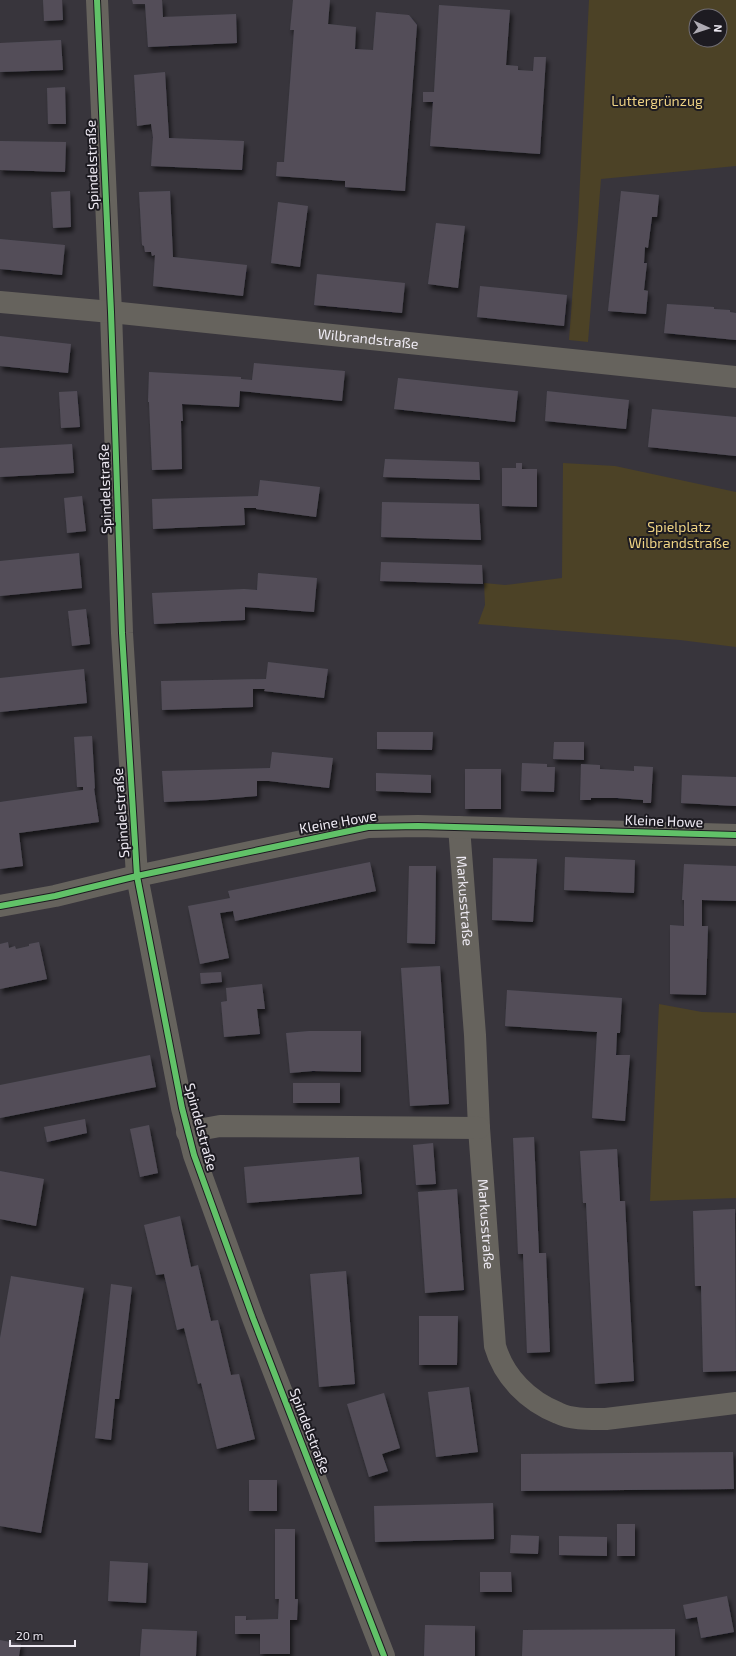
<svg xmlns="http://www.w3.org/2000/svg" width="736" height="1656" viewBox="0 0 736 1656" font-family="'Exo 2',sans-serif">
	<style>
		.green { fill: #4c4226; fill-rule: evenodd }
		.building { fill: #524e59; filter: url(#shadow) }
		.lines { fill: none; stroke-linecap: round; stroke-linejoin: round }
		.minor { stroke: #66635d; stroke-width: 22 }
		.cycleway-casing { stroke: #1d1b21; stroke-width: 8 }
		.cycleway { stroke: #61c268; stroke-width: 6 }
		.labels { text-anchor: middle; stroke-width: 4; stroke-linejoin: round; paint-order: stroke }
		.park-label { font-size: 14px; fill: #efd384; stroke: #1d1b21 }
		.street-label { font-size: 14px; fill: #eeeaf3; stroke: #1d1b21 }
	</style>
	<defs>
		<filter id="shadow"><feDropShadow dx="2.5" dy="4.5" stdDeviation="2" flood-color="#0009"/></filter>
	</defs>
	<rect width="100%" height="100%" fill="#38353c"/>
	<path class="green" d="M589 0H736V166L601 179 588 342 569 340 578 221ZM696 16H720V40H696Z
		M563 463 615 466 736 492V647L680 640 478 624 485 605 484 583 505 585 562 578Z
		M659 1004 702 1012 736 1013V1198L650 1201Z"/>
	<path class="building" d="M43 0H62L63 20 44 21Z
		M132 0H162L163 17 236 14 237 43 148 47 145 4H133Z
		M293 0H330L328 24 356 27 355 49 373 50 376 12 409 15 417 25 405 191 345 187V181L276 176 277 162H284L294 30H290Z
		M439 5 510 10 506 65 518 66V70L533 71 534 57H546L540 154 430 146 433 102H423V92H434Z
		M61 40 63 70 0 72V43Z
		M165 72 169 138 244 141 242 170 151 166 153 137 151 124 137 126 134 75Z
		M65 87 66 124H48L47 88Z
		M0 141 66 142 65 172 0 170Z
		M70 191 71 227 53 228 51 192Z
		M170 191 173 257 247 265 243 296 153 286 155 255 152 256 151 252H145L144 246 142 245 139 192Z
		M621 191 659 195 657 217H652L648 248 645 247 644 263H647L644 290 648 291 646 314 608 311Z
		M278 202 308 206 300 267 271 263Z
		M436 223 465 226 458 288 428 284Z
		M0 239 65 245 62 275 0 269Z
		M317 274 405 283 402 313 314 305Z
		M480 286 567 295 564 326 477 317Z
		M667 304 714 307V309L730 310V312L736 313V340L664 333Z
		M0 336 71 344 68 373 0 366Z
		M254 363 345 371 342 401 240 391 239 407 182 404 183 421H181L182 469 152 470 149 402H148L149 372 241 377V379L252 380Z
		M398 378 518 391 515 422 394 409Z
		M77 391 80 427 61 428 59 392Z
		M547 391 629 400 626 429 545 421Z
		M652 409 736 417V456L648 447Z
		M72 444 74 473 0 477V448Z
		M385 459 479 462 480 480 383 477Z
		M516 463H522V469H537V507L502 506V468H516Z
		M260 480 320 487 316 517 256 509V508H244L245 525 153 529 152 499 258 496Z
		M82 496 86 531 67 533 64 498Z
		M382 502 479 504 481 540 381 537Z
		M79 553 82 588 0 596V561Z
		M381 562 482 565 483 584 380 581Z
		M258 573 317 578 314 612 245 607V620L154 624 152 593 244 589 257 590Z
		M86 609 90 644 72 646 68 611Z
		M268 662 328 669 324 698 264 691 265 689H253V707L162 710 161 681 266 679Z
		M84 669 87 703 0 712V678Z
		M377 732H433L432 750 377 749Z
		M92 736 95 789 94 788 99 822 19 833 23 866 0 869V802L83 790V787H77L74 737Z
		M554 742H584V760L553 759Z
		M272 752 333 758 329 788 269 781H257V796L210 800 164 802 162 771 270 768Z
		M522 763 547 764V767H555L554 792 521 791Z
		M581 764 600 765V769L634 771V766L653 767 651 803H643V800L617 798H591V800H580Z
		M465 769H501V809H465Z
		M376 773 431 775V793L376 791Z
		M682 775 736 777V806L681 803Z
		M565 857 635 860 634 893 564 890Z
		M493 858 537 859 533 922 492 920Z
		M370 862 376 891 235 921 233 911 220 913 229 958 200 964 188 906 230 898 228 891Z
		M684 864 736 866V901L702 900V926H708L706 995 670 994V925L684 926V900H682Z
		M409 866H436L435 944 407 943Z
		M8 942 9 948 15 946 16 949 29 946V944L39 942 47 979 0 989V944Z
		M440 966 449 1104 410 1106 401 968Z
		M221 972 222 982 201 984 200 973Z
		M262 984 265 1009H257L260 1034 224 1037 221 1002 227 1001 226 988Z
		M507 990 622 998 620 1033H617L616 1055H630L625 1121 592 1118 597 1032 505 1026Z
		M309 1031H361V1072L313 1071 290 1073 286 1033Z
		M150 1055 156 1087 0 1118V1085Z
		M293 1083H340V1103H293Z
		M85 1119 87 1133 47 1142 44 1127Z
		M149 1125 158 1173 140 1177 130 1129Z
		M534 1137 539 1253H546L550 1352 527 1353 523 1254H518L513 1138Z
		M433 1143 436 1184 416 1185 413 1145Z
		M617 1149 620 1201H625L634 1381 595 1384 586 1203H583L580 1151Z
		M359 1157 362 1194 247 1203 244 1167Z
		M0 1171 44 1179 36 1226 0 1219Z
		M457 1189 464 1290 425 1293 418 1192Z
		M735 1209 736 1371 703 1372 701 1286H695L693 1211Z
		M180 1216 191 1267 198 1265 211 1321 218 1320 231 1375 239 1374 255 1439 217 1449 201 1383 198 1384 184 1328 177 1330 164 1274 156 1275 144 1225Z
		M346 1271 355 1384 319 1387 310 1274Z
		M11 1276 84 1288 41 1533 0 1526V1338Z
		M111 1284 132 1287 119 1399H115L111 1440 95 1438Z
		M419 1316H458L457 1365H419Z
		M469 1387 478 1452 436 1457 428 1392Z
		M384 1393 400 1448 382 1454 388 1471 369 1477 347 1404Z
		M733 1452 734 1489 521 1491V1454Z
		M249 1480H277V1511H249Z
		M493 1503 494 1539 375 1542 374 1506Z
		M617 1524H635V1556H617Z
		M275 1529H295V1599H298L297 1620H290V1654H260V1634H235V1616H246V1620L278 1619 279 1599H275Z
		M511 1535 539 1536 538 1554 510 1553Z
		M559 1536 607 1537V1556L559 1555Z
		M110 1561 148 1563 146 1603 108 1601Z
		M480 1572H511L512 1592H480Z
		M727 1596 734 1632 701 1638 697 1617 686 1619 683 1605Z
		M425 1625 475 1626V1656H424Z
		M142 1629 197 1631 196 1656H140Z
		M675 1629V1656H522L523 1630Z
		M0 1640 21 1644 19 1656H0Z"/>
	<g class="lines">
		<g class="minor">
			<path d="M97 0 111 312 122 633 137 876 182 1108 194 1155 253 1318 384 1656"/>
			<path id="s1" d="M0 302 111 312 736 377"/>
			<path id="s2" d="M459 827 475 1035 479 1128 495 1346C504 1377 528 1401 558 1413 572 1420 591 1419 606 1419L736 1403"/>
			<path d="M0 906 55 896 137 876 368 827 418 826 736 835"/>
			<path d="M187 1132 220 1126 479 1128"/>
		</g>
		<defs>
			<path id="cycleway" d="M97 0 111 312 122 633 137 876 182 1108 194 1155 253 1318 384 1656
				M0 906 55 896 137 876 368 827 418 826 736 835"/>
		</defs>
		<use href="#cycleway" class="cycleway-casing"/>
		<use href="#cycleway" class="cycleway"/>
	</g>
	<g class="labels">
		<g class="park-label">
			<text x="657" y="106">Luttergrünzug</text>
			<text x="679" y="532">Spielplatz<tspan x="679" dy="16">Wilbrandstraße</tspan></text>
		</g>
		<g class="street-label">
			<text transform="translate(92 165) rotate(-92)" y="5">Spindelstraße</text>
			<text dy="5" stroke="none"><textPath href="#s1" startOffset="370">Wilbrandstraße</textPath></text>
			<text transform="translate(105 489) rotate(-92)" y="5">Spindelstraße</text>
			<text transform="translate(121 813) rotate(-94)" y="5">Spindelstraße</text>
			<text transform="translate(664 821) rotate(2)" y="5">Kleine Howe</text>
			<text transform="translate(338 822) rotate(-10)" y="5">Kleine Howe</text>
			<text dy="5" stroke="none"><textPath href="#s2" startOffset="74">Markusstraße</textPath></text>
			<text transform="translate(201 1127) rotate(75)" y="5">Spindelstraße</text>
			<text dy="5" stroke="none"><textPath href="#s2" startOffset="398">Markusstraße</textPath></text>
			<text transform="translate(310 1431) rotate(69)" y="5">Spindelstraße</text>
		</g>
	</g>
	<g transform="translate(708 28) rotate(93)"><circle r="19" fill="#1d1b21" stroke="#716e75"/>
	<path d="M0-3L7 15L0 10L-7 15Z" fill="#aeabb3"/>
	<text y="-6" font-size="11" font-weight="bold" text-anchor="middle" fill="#eeeaf3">N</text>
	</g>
	<path d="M10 1640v6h65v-6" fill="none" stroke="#eeeaf3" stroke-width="2"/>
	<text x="16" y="1640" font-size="12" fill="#eeeaf3" stroke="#1d1b21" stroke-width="3" paint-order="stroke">20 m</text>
</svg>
